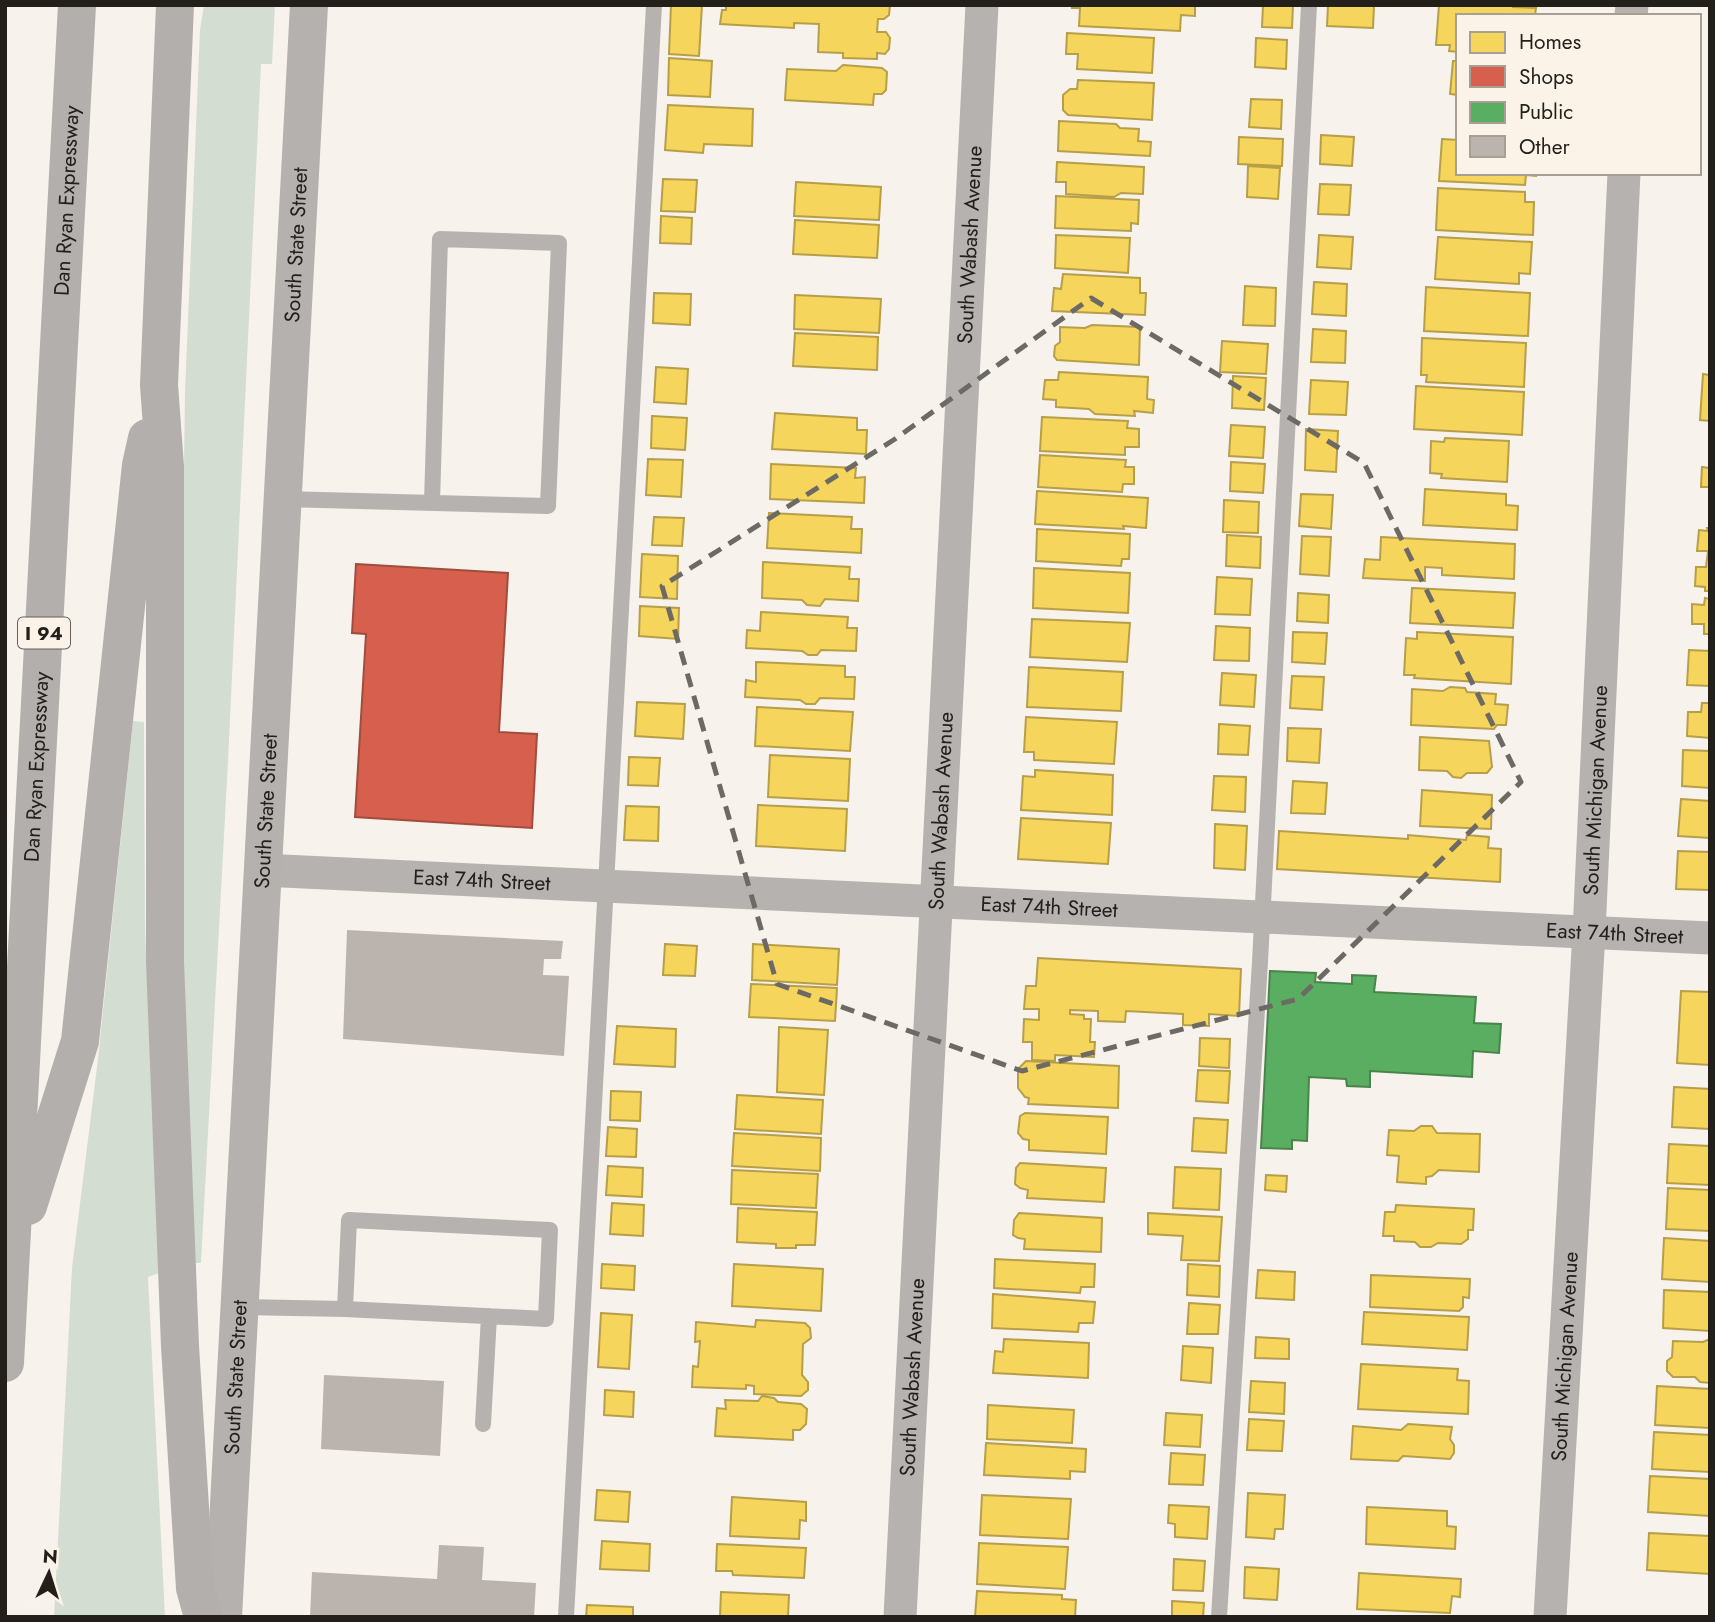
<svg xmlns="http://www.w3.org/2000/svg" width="1715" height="1622" viewBox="0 0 1715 1622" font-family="Jost,sans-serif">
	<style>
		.green { fill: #d4ddd1 }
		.homes { fill: #f6d55c; stroke: #b79f49; stroke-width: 2 }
		.shops { fill: #d6604d; stroke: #a04d3e; stroke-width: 2 }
		.public { fill: #5aae61; stroke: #4a834c; stroke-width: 2 }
		.building { fill: #bbb4ae }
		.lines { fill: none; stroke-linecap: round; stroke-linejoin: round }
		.service { stroke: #b6b2b0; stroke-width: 16 }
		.minor { stroke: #b6b2b0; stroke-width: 33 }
		.secondary { stroke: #b5b1ae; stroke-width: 38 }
		.motorway { stroke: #b3afac; stroke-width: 38 }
		.marked { fill: none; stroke: #6d6a65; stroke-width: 5; stroke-dasharray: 14 9; stroke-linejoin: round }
		.labels { text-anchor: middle; stroke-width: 7; stroke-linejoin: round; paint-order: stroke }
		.shield { fill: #fcf3e8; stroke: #645f59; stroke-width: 2 }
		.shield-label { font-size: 19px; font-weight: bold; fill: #23201c }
		.street-label { font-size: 21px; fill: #23201c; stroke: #fcf3e8 }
	</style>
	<rect width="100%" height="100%" fill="#f7f2ec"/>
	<path class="green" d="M204 5H275L272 64H261L228 761 201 1263H194L179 841 185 393 200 30Z
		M133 721 144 722 145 928 159 1273 148 1277 165 1617H54L72 1268 98 1059Z"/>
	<path class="homes" d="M671 5H702L699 56 669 54Z
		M726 5H890L889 15 884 19H878L877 32H886L890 38 889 49 885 54 877 53V59L843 58V53L818 52 819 24 794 23V28L720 24 722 10H726Z
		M1072 5H1195V16L1181 15 1180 31 1079 26 1080 8H1072Z
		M1263 5H1293L1292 28 1262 27Z
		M1328 5H1374L1373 28 1327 26Z
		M1439 5H1513V7L1536 8 1535 16H1458V52L1449 51 1450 45H1436Z
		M1067 33 1154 38 1152 73 1077 69 1078 54H1066Z
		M1256 38 1287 40 1286 69 1255 67Z
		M669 58 712 61 710 97 668 95Z
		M1453 61H1458V95L1450 94Z
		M843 65 882 68 887 72 886 90 882 94H874L873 105 785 100 787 69 836 71Z
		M1078 80 1154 83 1152 120 1068 115 1063 110V95L1070 89H1077Z
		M1251 99 1282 100 1281 129 1249 127Z
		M668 105 753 109 752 146 704 144 703 153 665 150Z
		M1059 121 1116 124 1120 128 1139 129 1138 141 1151 142 1150 156 1058 151Z
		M1321 135 1354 137 1352 166 1320 164Z
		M1239 137 1283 139 1282 166 1238 164Z
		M1442 139 1458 140V173H1536V176L1526 175 1525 185 1439 181Z
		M1057 162 1144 167 1143 194 1121 193 1114 197 1066 194V182H1056Z
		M1248 166 1280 168 1278 199 1247 197Z
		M663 179 697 180 695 212 661 211Z
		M796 182 881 187 879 220 794 216Z
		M1320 184 1351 185 1349 215 1318 214Z
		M1438 188 1525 192V202H1534L1533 235 1436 230Z
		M1056 196 1139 200 1138 224 1131 223V231L1055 228Z
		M661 216 692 218 691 244 660 243Z
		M795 220 879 225 877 258 793 254Z
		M1056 235 1130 238 1128 273 1055 268Z
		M1319 235 1353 237 1351 269 1317 267Z
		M1438 237 1532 242 1530 274 1519 273V284L1435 279Z
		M1063 274 1140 278V293H1146L1145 315 1052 311 1054 288 1061 289Z
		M1314 282 1347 284 1346 316 1312 314Z
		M1245 286 1276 288 1275 326 1243 325Z
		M1426 287 1530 293 1528 336 1424 331Z
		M654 293 691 294 690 325 653 323Z
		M795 295 881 299 879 333 794 329Z
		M1092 325 1140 327 1139 365 1057 360 1054 356 1055 346 1060 342V327L1085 328Z
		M1313 329 1346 331 1345 363 1311 362Z
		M795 333 878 337 877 370 793 366Z
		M1422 338 1526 343 1524 387 1426 382 1427 375H1421Z
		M1222 341 1268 344 1266 374 1220 372Z
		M656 367 688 369 686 404 654 402Z
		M1059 372 1148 377 1147 399 1154 400 1153 413 1134 411 1135 416 1095 414 1089 409 1056 407V400L1043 399 1045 380H1058Z
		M1703 374 1710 375V421L1700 420Z
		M1233 376 1266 378 1264 410 1232 408Z
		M1311 380 1348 382 1346 415 1309 414Z
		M1416 386 1524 392 1522 435 1414 429Z
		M775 413 857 418V430H867L866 454 772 449Z
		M652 416 687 418 685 450 651 448Z
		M1042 417 1128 421 1127 428 1139 429V447H1125V455L1040 451Z
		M1231 425 1265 427 1263 458 1229 456Z
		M1306 429 1338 431 1336 472 1305 470Z
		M1445 438 1509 441 1507 482 1441 478 1442 474 1430 473 1431 441 1444 442Z
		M1709 452 1710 487H1701L1702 467 1709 468Z
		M1040 455 1126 460 1125 467H1134V484H1123L1122 492 1038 487Z
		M648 459 683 460 681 497 646 495Z
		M1231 462 1265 464 1263 493 1230 491Z
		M771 464 856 468 855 478 865 477 864 503 770 499Z
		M1425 489 1506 494V505L1518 506 1517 530 1423 525Z
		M1037 491 1148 498 1146 528 1123 526 1124 529 1035 524Z
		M1301 494 1333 495 1331 529 1299 526Z
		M1224 500 1259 502 1258 533 1223 532Z
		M769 513 852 517 851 529H862L861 553 767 548Z
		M654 517 684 518 682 546 652 545Z
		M1707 528H1710V591H1705V587L1695 586 1696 567H1706L1708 551H1697L1699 530 1708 531Z
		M1037 529 1130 534 1129 559H1122L1121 566 1036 561Z
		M1227 535 1261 537 1260 568 1226 566Z
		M1302 536 1331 537 1329 576 1300 574Z
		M1381 537 1515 544 1514 579 1442 575V568L1425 567V581L1363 578 1365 559 1380 560Z
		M642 554 678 556 677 599 640 597Z
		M763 562 850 567 849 579H859L858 601 825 599 820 606 807 605 802 600 762 598Z
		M1034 568 1130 573 1128 613 1033 608Z
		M1217 577 1252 579 1250 615 1215 614Z
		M1412 588 1515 593 1513 628 1410 623Z
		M1298 593 1329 595 1328 623 1297 621Z
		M1705 598 1710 599V634H1704V624H1692V604L1704 605Z
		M640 606 679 608 678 639 639 636Z
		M761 612 848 617 847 628H857L856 651 821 650 817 655H808L802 651 746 648 747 630 760 631Z
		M1032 619 1130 623 1127 662 1030 657Z
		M1216 626 1250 628 1249 661 1214 660Z
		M1293 632 1327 633 1325 664 1292 662Z
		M1417 632 1513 637 1511 684 1414 678 1415 675H1404L1406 638 1417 639Z
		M1689 650 1710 651V686L1687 685Z
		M756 662 845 666V677H855L854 699 820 698 815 704H806L800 700 745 697 746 680 756 682Z
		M1029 667 1123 672 1121 711 1027 707Z
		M1222 673 1256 675 1254 707 1220 705Z
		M1292 676 1324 677 1322 710 1290 708Z
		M1450 687 1465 688 1467 692 1496 694 1495 704 1508 705 1506 725H1497L1494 729 1411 725 1412 689 1443 691Z
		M637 702 685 704 683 739 635 736Z
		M1702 703H1710V738L1687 736 1688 712H1701Z
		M757 707 853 712 850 751 755 746Z
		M1026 717 1117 722 1114 764 1034 760V752H1024Z
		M1219 724 1250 726 1248 755 1218 754Z
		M1288 728 1321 729 1319 763 1287 761Z
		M1420 737 1489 741 1492 767 1487 773H1467L1461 778 1453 777 1447 771 1419 770Z
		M1683 750 1710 751V788L1682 786Z
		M770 755 850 759 848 801 768 797Z
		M629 757 660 758 658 786 628 785Z
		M1035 770 1113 775 1112 815 1021 810 1023 776 1035 777Z
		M1214 776 1246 777 1245 812 1212 810Z
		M1293 781 1327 783 1325 814 1291 813Z
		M1422 790 1492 795 1491 829 1420 826Z
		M1681 799 1710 801V838L1678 836Z
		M758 805 847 809 845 851 756 846Z
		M626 806 659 807 658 841 624 840Z
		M1021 818 1111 823 1108 864 1018 859Z
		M1215 824 1247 826 1245 870 1214 868Z
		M1279 831 1408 839V835L1466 840 1467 835 1489 837 1488 848 1501 849 1500 882 1277 869Z
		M1678 851 1710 852V890L1676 889Z
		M665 944 697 946 695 976 663 975Z
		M753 944 839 949 837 985 752 980Z
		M1038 958 1241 969 1239 1016 1209 1014V1026L1183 1025V1014L1126 1011 1125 1022 1098 1021V1011L1070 1010V1014L1084 1015V1019H1091L1090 1042H1095L1094 1057 1055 1055V1061L1032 1060V1042H1023L1024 1019 1039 1020V1009H1024L1026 986H1036Z
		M751 984 837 988 835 1021 749 1017Z
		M1681 991 1710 992V1065L1677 1063Z
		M617 1026 676 1029 675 1067 614 1064Z
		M779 1027 828 1030 824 1095 777 1092Z
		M1200 1038 1230 1039 1229 1068 1199 1066Z
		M1026 1061 1119 1066 1118 1108 1028 1104 1029 1098 1025 1097 1018 1088V1069Z
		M1198 1070 1230 1071 1228 1103 1196 1101Z
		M1674 1087 1710 1089V1129L1672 1127Z
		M611 1091 641 1092 640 1121 610 1120Z
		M737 1095 823 1100 821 1134 735 1129Z
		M1025 1113 1108 1117 1106 1154 1029 1150V1140L1023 1139 1018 1133 1020 1116Z
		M1194 1118 1228 1120 1226 1153 1192 1151Z
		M1421 1126H1432L1437 1133 1480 1134 1479 1172 1439 1170 1432 1176 1426 1177V1184L1397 1182 1399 1156 1387 1155 1389 1130 1414 1131Z
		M608 1127 637 1129 636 1157 606 1156Z
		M734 1133 821 1138 820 1171 732 1166Z
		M1669 1144 1710 1146V1185L1667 1183Z
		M1020 1163 1106 1168 1104 1202 1027 1198 1028 1190 1020 1188 1015 1184 1016 1168Z
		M608 1166 643 1168 642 1197 606 1195Z
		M1175 1167 1221 1169 1219 1210 1173 1208Z
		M732 1170 818 1174 816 1208 731 1204Z
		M1266 1175 1287 1176 1286 1192 1265 1190Z
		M1668 1188 1710 1190V1231L1666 1229Z
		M612 1203 644 1205 643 1236 610 1234Z
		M1396 1205 1474 1209 1473 1230H1468V1239L1461 1244 1438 1243 1431 1247H1420L1415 1242 1394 1241V1236H1383L1385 1212H1395Z
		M738 1208 817 1212 815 1245H796V1248H776V1244L737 1242Z
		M1019 1213 1102 1218 1101 1252 1024 1249 1025 1239 1018 1238 1013 1235 1014 1220Z
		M1148 1213 1222 1217 1219 1261 1181 1260 1183 1236 1148 1234Z
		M1664 1238 1710 1241V1282L1662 1279Z
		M995 1259 1095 1264 1094 1287H1081L1080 1293 994 1288Z
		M602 1264 635 1266 634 1290 601 1288Z
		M734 1264 823 1269 821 1311 732 1306Z
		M1188 1264 1220 1266 1219 1297 1187 1295Z
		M1258 1270 1295 1272 1294 1300 1256 1298Z
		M1371 1275 1470 1279 1469 1298 1463 1297V1307L1459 1311 1370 1307Z
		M1664 1290 1710 1292V1331L1663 1328Z
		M993 1294 1095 1302 1093 1323H1079L1078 1332 992 1328Z
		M1189 1303 1220 1305 1218 1334H1187Z
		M1364 1312 1469 1317 1467 1350 1362 1344Z
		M601 1313 632 1315 629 1369 598 1367Z
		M756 1320 805 1323 810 1328 811 1338 803 1344 802 1375 808 1382V1390L801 1396 754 1394V1386L746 1385V1389L692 1387 693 1366 698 1367 700 1341 695 1342 696 1322 755 1327Z
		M1256 1337 1289 1339V1359L1255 1358Z
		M1004 1339 1089 1343 1088 1378 993 1373 995 1351 1003 1352Z
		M1710 1339V1383L1700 1382 1695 1377H1673L1667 1371V1361L1672 1357 1673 1341 1703 1342Z
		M1183 1346 1213 1348 1211 1383 1181 1380Z
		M1361 1364 1458 1369 1457 1380 1469 1381 1468 1414 1358 1409Z
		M1251 1381 1285 1383 1284 1414 1249 1412Z
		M1657 1386 1710 1389V1428L1655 1425Z
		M605 1390 634 1392 633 1417 604 1415Z
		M762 1396 774 1398 778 1402 801 1404 807 1409 806 1424 800 1430H793V1440L715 1436 717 1408 726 1409 725 1400 758 1401Z
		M988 1405 1074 1410 1072 1443 987 1439Z
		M1166 1413 1202 1415 1200 1447 1164 1445Z
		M1249 1419 1284 1421 1282 1451 1247 1450Z
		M1408 1424 1452 1427 1450 1439 1454 1445V1453L1450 1459 1403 1456 1398 1461 1351 1459 1353 1426 1401 1430Z
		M1654 1432 1710 1435V1472L1652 1469Z
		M986 1443 1086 1449 1085 1472 1070 1471V1479L984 1475Z
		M1171 1453 1205 1455 1203 1485 1169 1484Z
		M1650 1476 1710 1479V1516L1648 1512Z
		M597 1490 630 1492 628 1522 595 1520Z
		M1248 1493 1285 1495 1283 1529H1275L1274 1539 1246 1537Z
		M982 1495 1071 1499 1068 1539 980 1535Z
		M732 1497 806 1502V1521L800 1520 799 1539 730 1536Z
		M1169 1505 1209 1507 1207 1539 1175 1537V1524L1168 1523Z
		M1367 1507 1447 1511V1526L1456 1527 1455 1549 1366 1544Z
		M1649 1533 1710 1536V1574L1647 1570Z
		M602 1541 650 1544 649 1571 600 1569Z
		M979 1543 1068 1547 1065 1589 977 1584Z
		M717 1544 806 1548 804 1578 733 1575 732 1571H716Z
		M1174 1559 1205 1561 1203 1591 1173 1590Z
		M1245 1567 1279 1569 1277 1600 1244 1598Z
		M1359 1573 1461 1579 1460 1597 1452 1596 1450 1613 1357 1609Z
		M977 1591 1062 1595V1599L1076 1600 1075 1617H975Z
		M721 1592 789 1595 788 1617H720Z
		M1172 1601 1204 1603 1203 1617H1172Z
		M587 1605 633 1607V1617H586Z"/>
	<path class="shops" d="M356 564 508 573 499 732 537 734 532 828 355 817 366 634 352 633Z"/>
	<path class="public" d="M1270 971 1316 973 1315 982 1352 984V975L1376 976 1374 992 1476 997 1474 1023 1501 1024 1499 1053 1473 1051 1472 1077 1370 1071V1087L1347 1086 1346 1079 1309 1077 1307 1141 1292 1140V1149L1261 1148Z"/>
	<path class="building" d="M347 930 563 941 561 959H544L543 975 569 976 564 1056 343 1039Z
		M324 1375 444 1381 440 1456 321 1449Z
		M439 1545 484 1547 482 1580 536 1583 534 1617H310L312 1572 437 1579Z"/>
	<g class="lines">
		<path class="service" d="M283 499 548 506 559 243 440 239 432 502
			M238 1307 345 1309 546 1319 550 1230 349 1220 345 1309
			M483 1424 489 1316
			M566 1617 654 5
			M1219 1617 1260 962 1309 5"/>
		<g class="minor">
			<path d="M1631 16 1632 5"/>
			<path id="s1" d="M262 870 1710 938"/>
			<path id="s2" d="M900 1617 982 5"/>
			<path id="s3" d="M1550 1617 1589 932 1624 173"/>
		</g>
		<path class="secondary" id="s4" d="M223 1617 309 5"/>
		<g class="motorway">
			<path d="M175 5 159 385 165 467V962L180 1346 195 1588 203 1617"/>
			<path d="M28 1206 80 1041 141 465 147 438"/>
			<path id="s5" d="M5 1363 77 5"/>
		</g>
	</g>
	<path class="marked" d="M1091 298 1364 463 1521 782 1298 999 1022 1071 777 984 662 586 895 439Z"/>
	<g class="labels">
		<rect class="shield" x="18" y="617.5" width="52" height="31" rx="5"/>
		<g class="shield-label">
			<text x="44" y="640">I 94</text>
		</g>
		<g class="street-label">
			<text dy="7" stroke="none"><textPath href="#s5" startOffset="1164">Dan Ryan Expressway</textPath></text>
			<text dy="7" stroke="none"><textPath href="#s4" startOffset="1374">South State Street</textPath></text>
			<text dy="7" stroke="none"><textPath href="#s2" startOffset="1374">South Wabash Avenue</textPath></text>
			<text dy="7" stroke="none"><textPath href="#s5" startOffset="597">Dan Ryan Expressway</textPath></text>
			<text dy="7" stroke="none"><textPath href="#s3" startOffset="828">South Michigan Avenue</textPath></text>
			<text dy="7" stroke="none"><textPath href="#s4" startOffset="807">South State Street</textPath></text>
			<text dy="7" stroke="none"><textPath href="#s2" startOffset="807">South Wabash Avenue</textPath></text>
			<text dy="7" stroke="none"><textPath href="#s1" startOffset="220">East 74th Street</textPath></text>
			<text dy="7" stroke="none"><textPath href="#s1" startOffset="788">East 74th Street</textPath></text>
			<text dy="7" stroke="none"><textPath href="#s1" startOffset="1354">East 74th Street</textPath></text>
			<text dy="7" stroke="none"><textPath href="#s3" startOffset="261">South Michigan Avenue</textPath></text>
			<text dy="7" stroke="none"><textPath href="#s4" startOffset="240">South State Street</textPath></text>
			<text dy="7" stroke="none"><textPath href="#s2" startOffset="240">South Wabash Avenue</textPath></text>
		</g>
	</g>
	<rect width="1715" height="1622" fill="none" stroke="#23201c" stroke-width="14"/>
	<rect x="1456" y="14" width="245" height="161" fill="#fcf3e8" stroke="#a59f96" stroke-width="2"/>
	<rect x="1470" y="32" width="35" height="21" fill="#f6d55c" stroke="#a59f96" stroke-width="2"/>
	<text x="1519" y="49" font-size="21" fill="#23201c">Homes</text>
	<rect x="1470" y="66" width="35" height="21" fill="#d6604d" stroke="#a59f96" stroke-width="2"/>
	<text x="1519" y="84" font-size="21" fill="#23201c">Shops</text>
	<rect x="1470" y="102" width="35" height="21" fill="#5aae61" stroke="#a59f96" stroke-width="2"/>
	<text x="1519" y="119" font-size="21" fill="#23201c">Public</text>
	<rect x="1470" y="136" width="35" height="21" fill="#bbb4ae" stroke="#a59f96" stroke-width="2"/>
	<text x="1519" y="154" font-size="21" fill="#23201c">Other</text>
	<g transform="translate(49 1573) rotate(4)" stroke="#fcf3e8" stroke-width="5" paint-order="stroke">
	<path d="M0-5L12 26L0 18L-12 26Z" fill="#23201c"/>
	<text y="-10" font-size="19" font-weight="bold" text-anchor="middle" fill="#23201c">N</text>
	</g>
</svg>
